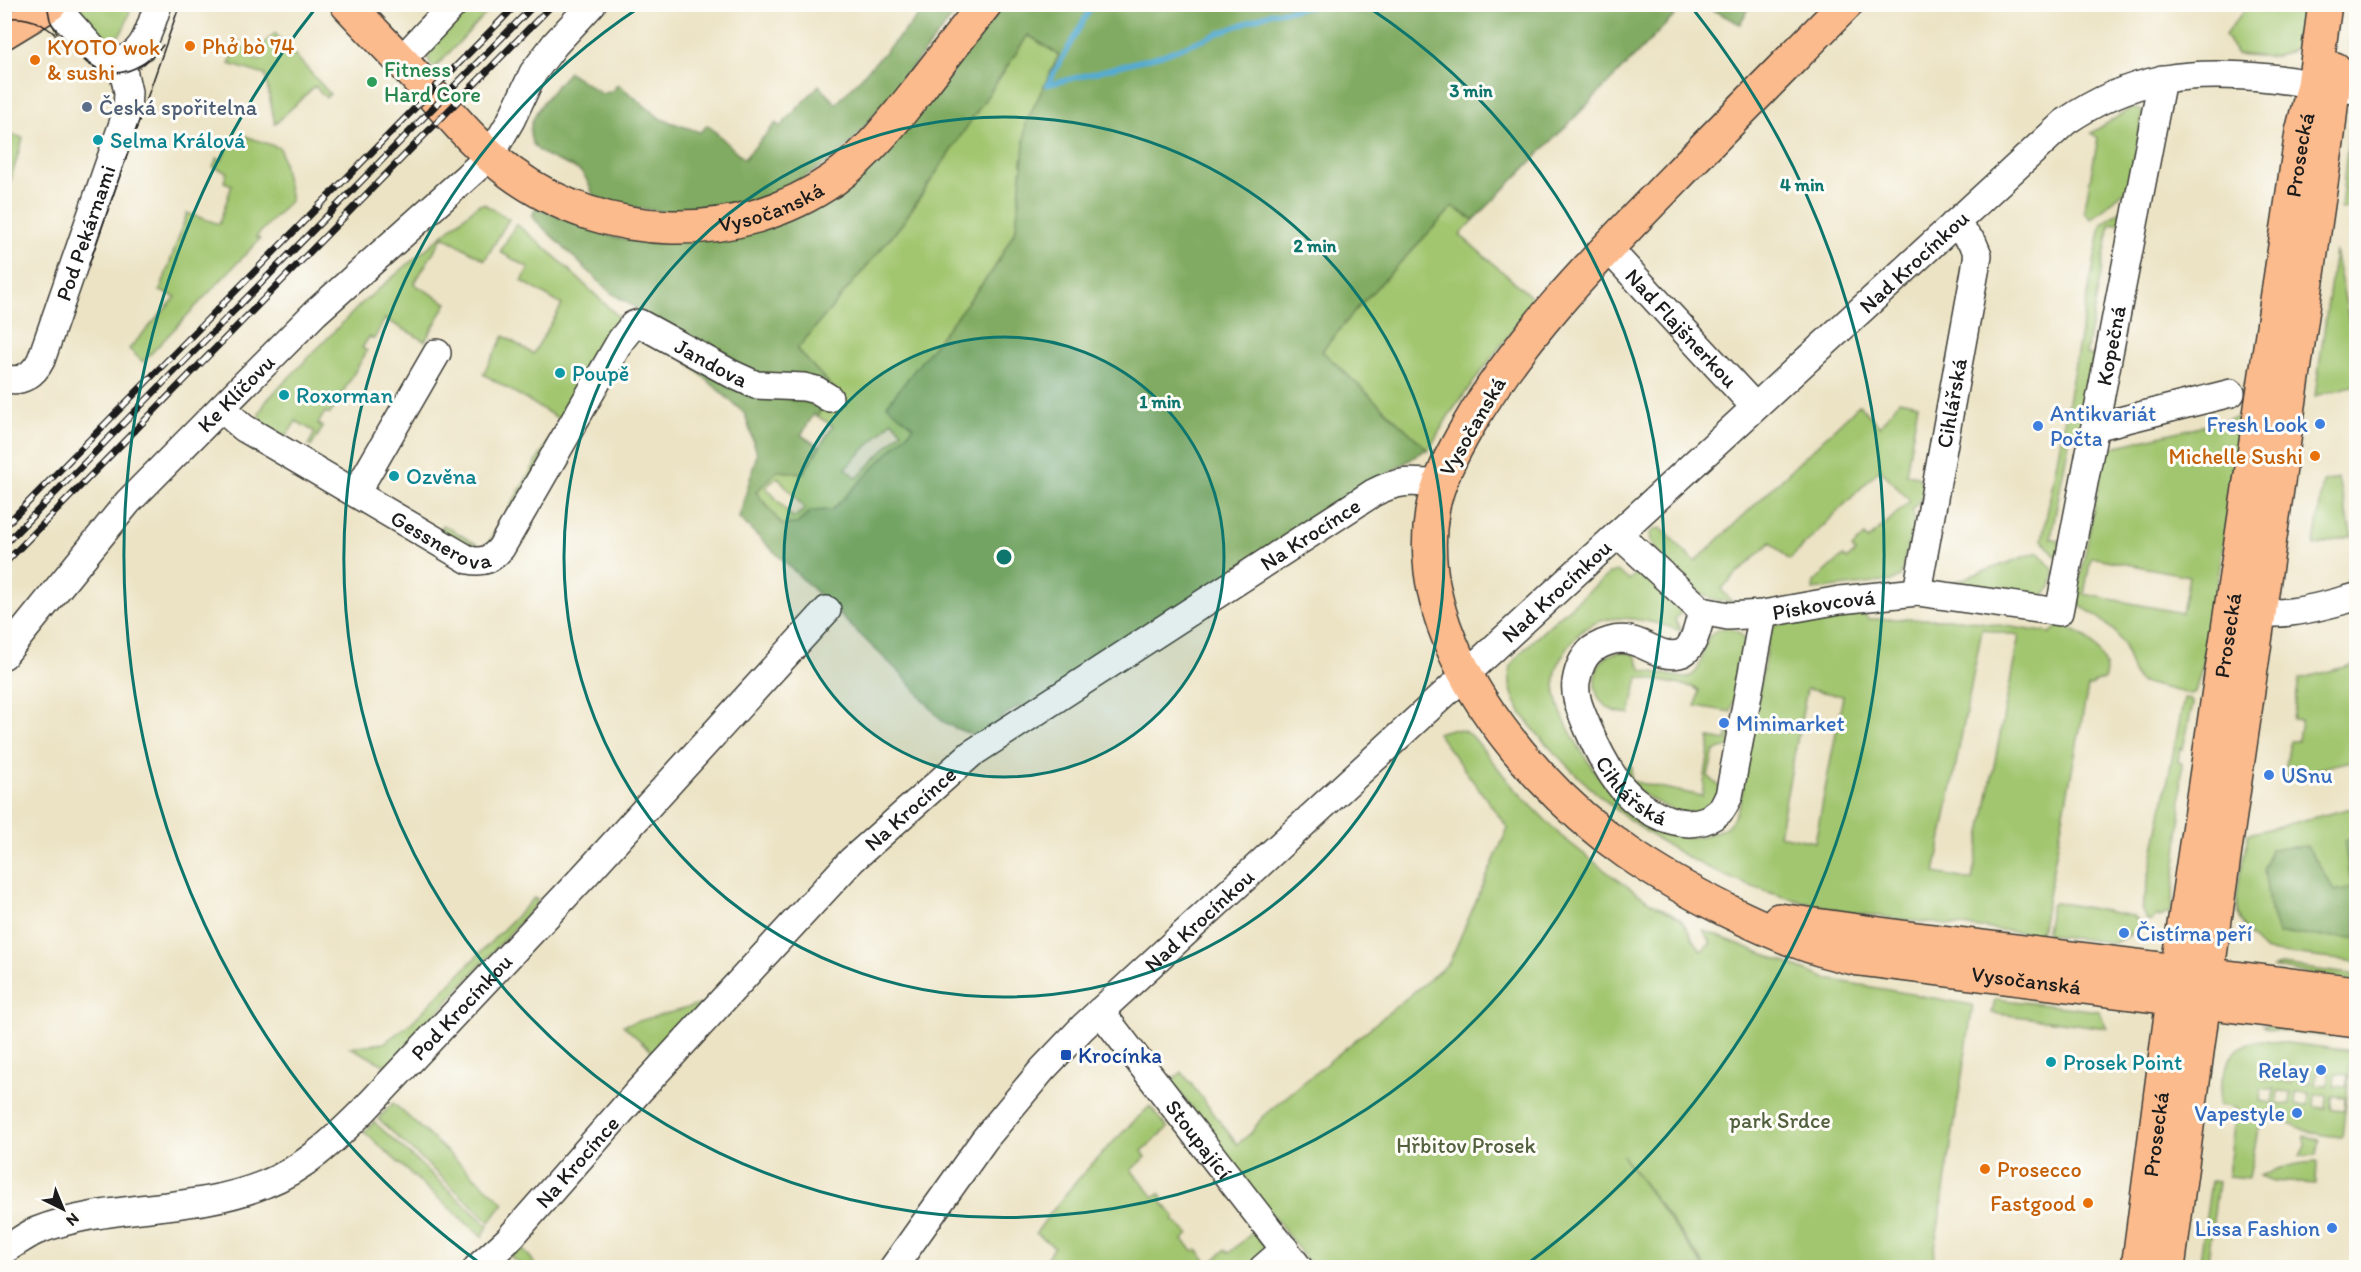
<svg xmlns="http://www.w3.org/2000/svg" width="2361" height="1272" viewBox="0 0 2361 1272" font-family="Itim,sans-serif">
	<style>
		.green { fill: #a2c670; stroke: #5f7146; stroke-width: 1.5; fill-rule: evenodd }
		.forest { fill: #81ab62; stroke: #4e643f; stroke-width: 1.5; fill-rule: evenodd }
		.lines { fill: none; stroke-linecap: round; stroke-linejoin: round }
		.stream { stroke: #55abd2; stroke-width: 5 }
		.minor-casing { stroke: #3b3a35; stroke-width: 30 }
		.major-casing { stroke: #3b3a35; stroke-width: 36 }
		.minor { stroke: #fff; stroke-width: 27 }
		.major { stroke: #fbbb8d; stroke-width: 33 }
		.tram { stroke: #1c1c1c; stroke-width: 1.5 }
		.rail-casing { stroke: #1c1c1c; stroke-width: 7 }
		.rail { stroke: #fdfcf7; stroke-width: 4.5; stroke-dasharray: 14; stroke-linecap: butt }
		.ring { fill: none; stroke: #0f766e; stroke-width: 3 }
		.food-dot { fill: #e8710a; stroke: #fdfcf7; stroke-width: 2 }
		.leisure-dot { fill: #2e9e5b; stroke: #fdfcf7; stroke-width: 2 }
		.service-dot { fill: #5c6f8a; stroke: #fdfcf7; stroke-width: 2 }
		.culture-dot { fill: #0f9aa8; stroke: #fdfcf7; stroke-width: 2 }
		.shop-dot { fill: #3f7fe0; stroke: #fdfcf7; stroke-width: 2 }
		.transit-dot { fill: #1a4fb4; stroke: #fdfcf7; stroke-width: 2 }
		.labels { text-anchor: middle; stroke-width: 6; stroke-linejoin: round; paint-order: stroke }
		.food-label { font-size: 22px; fill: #c56008; stroke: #fdfcf7; text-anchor: start }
		.leisure-label { font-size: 22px; fill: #27864d; stroke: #fdfcf7; text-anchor: start }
		.service-label { font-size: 22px; fill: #4e5e75; stroke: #fdfcf7; text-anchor: start }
		.culture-label { font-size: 22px; fill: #0d838f; stroke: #fdfcf7; text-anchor: start }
		.street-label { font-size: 22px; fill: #1c1c1c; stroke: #fdfcf7 }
		.shop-label { font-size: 22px; fill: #366cbe; stroke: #fdfcf7; text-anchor: start }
		.transit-label { font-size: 22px; fill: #164399; stroke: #fdfcf7; text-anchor: start }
		.park-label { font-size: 22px; fill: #52603e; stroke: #fdfcf7 }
		.centre { fill: #0f766e; stroke: #fdfcf7; stroke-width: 3 }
		.ring-label { font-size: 18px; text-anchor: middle; font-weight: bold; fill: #0f766e; stroke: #fdfcf7; stroke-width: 6; stroke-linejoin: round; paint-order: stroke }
	</style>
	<rect width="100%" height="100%" fill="#fdfcf7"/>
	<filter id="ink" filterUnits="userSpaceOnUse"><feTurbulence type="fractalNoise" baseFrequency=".0167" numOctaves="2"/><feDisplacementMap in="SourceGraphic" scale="12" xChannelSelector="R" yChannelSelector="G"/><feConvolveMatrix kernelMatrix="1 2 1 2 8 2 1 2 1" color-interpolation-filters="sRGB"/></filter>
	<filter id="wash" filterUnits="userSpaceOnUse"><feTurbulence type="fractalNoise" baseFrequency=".008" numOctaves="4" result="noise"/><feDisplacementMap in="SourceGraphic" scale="24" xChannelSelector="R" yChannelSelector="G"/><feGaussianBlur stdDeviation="1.35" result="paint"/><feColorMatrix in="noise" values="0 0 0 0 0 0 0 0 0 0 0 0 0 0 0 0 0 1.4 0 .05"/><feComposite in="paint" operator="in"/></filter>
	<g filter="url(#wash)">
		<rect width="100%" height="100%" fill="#ece3c4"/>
		<path class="green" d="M81 5H132C126 20 125 40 105 41L79 14Z
			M469 5H494L434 69 428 59 430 48Z
			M2248 5H2308C2307 14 2306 24 2304 33 2296 63 2260 57 2237 54L2225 35Z
			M2356 6V61L2351 45Z
			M275 33 330 94 326 98 315 86 275 124 265 75 229 64 239 41 258 61 263 56 261 46Z
			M1028 35 1059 55 1026 123 1016 229 993 270 888 405 914 427 832 510 811 511 797 524 782 525 756 492 777 471 803 473 833 426 817 416 834 389 797 349 902 224ZM892 421 902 431 857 478 846 468ZM778 477 805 509 793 518 766 487Z
			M2138 108 2143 113 2130 186 2091 219 2084 212 2098 138 2091 133 2130 109Z
			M2356 120V138L2352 148 2356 166V207L2341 209 2349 130Z
			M8 133 23 138 5 199 4 137Z
			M242 135 280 148 291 200 256 237 260 239 143 362 129 349 176 297 160 291 187 213 219 224 232 185 224 182 227 172 213 167 217 158 222 160 228 144 238 147Z
			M484 204 509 219 485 260 443 236 414 284 447 303 425 341 385 319 374 339 369 337 362 348 367 351 330 414 325 412 318 424 323 427 311 447 308 445 315 432 296 421 286 437 261 421 259 413 267 400 361 304 478 205Z
			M1453 207 1474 220 1460 235 1535 300 1449 415 1428 451 1322 351 1361 304Z
			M2125 207 2123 223 2110 224 2086 354 2097 358 2081 438 2070 436 2051 538 2064 542 2061 556H2055L2042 540 2101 225Z
			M516 224 546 248 625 323 485 555 439 532 443 525 485 549 561 420 483 374 504 336 533 354 562 305 522 281 529 268 500 252Z
			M2335 250 2354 345H2356V385L2315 396Z
			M1899 400 1918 404 1906 474 1917 476 1926 488V492L1912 510 1915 520 1900 577 1892 581 1813 590 1814 582 1843 556 1847 560 1855 552 1852 548 1864 536 1868 540 1910 501 1880 469 1789 560 1771 542 1721 589 1732 602 1719 601 1702 595 1658 553 1651 542 1650 533 1655 529 1661 528 1695 562 1859 405 1880 426Z
			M2238 417 2243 418 2211 624 2206 654 2195 692 2190 694 2139 682 2133 673 2124 646 2115 632 2097 616 2080 606 2077 595 2105 451 2117 446ZM2091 557 2189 576 2182 613 2084 594Z
			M2338 478 2352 536 2314 546 2323 482Z
			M2038 552 2055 572 2051 587 2045 595 2036 596 1954 582Z
			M1642 568 1685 608 1675 619 1681 631C1650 620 1603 607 1577 636 1566 648 1556 662 1555 679 1554 705 1567 726 1579 747 1599 780 1622 810 1657 827 1675 835 1686 840 1705 835 1712 834 1725 829 1729 824 1734 819 1737 810 1740 804L1769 635 1774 625 1861 609 1868 619H1960L2050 633 2060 625C2067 628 2076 631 2082 635 2095 643 2111 666 2104 680L2096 682 2092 687H2088L2041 932 2037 934C1954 924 1861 920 1781 896 1693 871 1616 818 1554 752 1534 731 1502 698 1511 666 1516 651 1593 588 1610 573L1617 571 1629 580ZM1982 629 2019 636 1972 880 1935 873ZM1807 689 1843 696 1815 842 1779 835Z
			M1730 628 1740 633 1747 645 1731 712 1696 706 1699 691 1693 687 1638 677 1630 714C1625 713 1617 713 1612 710 1585 697 1591 654 1621 652 1626 652 1631 654 1635 655L1642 670 1685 678C1713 672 1692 627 1730 628Z
			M2356 664V760L2284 777 2290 741H2298L2301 720 2293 719 2299 679Z
			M2184 698 2190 699 2193 703 2183 749 2180 748 2178 762 2182 763 2180 826 2171 911 2159 918 2158 916 2151 921 2147 920 2142 911Z
			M1729 727 1732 729 1729 747 1714 751 1708 776 1720 787 1721 792C1713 804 1702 813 1686 813 1673 813 1637 793 1629 782 1626 778 1626 773 1626 768L1632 766 1630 781 1702 796 1710 743 1709 738 1726 741Z
			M1451 729 1464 731 1474 738 1513 787 1561 836 1611 875 1652 903 1681 919 1701 951 1711 943 1703 930 1827 979 1973 1005 1932 1267H1706L1622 1155 1704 1267H1312L1171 1081 1182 1072 1237 1144 1251 1133 1263 1116 1449 963 1508 828 1437 733Z
			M2356 807V837L2345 841 2352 887 2335 891 2327 935 2356 938V962L2267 951C2256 944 2241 928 2238 914 2233 897 2245 853 2248 834Z
			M534 898 539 901 388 1067 350 1047 384 1043 412 1022Z
			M2056 902 2132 916 2144 926 2115 943 2049 935 2046 931 2051 905Z
			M2281 965 2356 975V982L2271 967Z
			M1995 999 2099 1011 2107 1028 1992 1013Z
			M702 1004 656 1055 623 1025Z
			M2263 1025 2309 1027 2332 1037 2268 1029Z
			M2263 1040 2352 1051 2342 1137C2329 1136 2316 1135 2304 1130 2283 1121 2278 1111 2258 1130L2249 1178 2228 1176 2236 1108 2218 1105C2222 1075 2226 1043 2263 1040ZM2263 1067 2275 1068 2274 1080 2262 1079ZM2281 1068 2293 1069 2292 1082 2279 1081ZM2300 1070 2311 1071 2310 1084 2299 1083ZM2317 1072 2329 1073 2328 1086 2315 1085ZM2335 1074 2348 1075 2346 1087 2334 1086ZM2261 1089H2274L2272 1103 2260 1101ZM2278 1091 2291 1092 2290 1104 2277 1103ZM2296 1092 2309 1093 2308 1106 2295 1105ZM2315 1094 2327 1095 2326 1108 2314 1107ZM2332 1096 2345 1097 2344 1110 2331 1109Z
			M393 1103 504 1203 490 1222 378 1119Z
			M1150 1106 1168 1128 1142 1151 1146 1157 1131 1170 1154 1197 1159 1193 1163 1198 1160 1200 1175 1217 1173 1220 1189 1234 1183 1240 1194 1251 1197 1250 1210 1264 1225 1250 1229 1253 1253 1232 1267 1249 1246 1267H1040L1054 1247 1036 1233C1070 1184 1107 1147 1150 1106Z
			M374 1122 488 1226 482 1237 364 1132Z
			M2304 1135 2320 1140 2317 1155 2300 1156 2305 1146Z
			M2317 1162 2316 1184 2273 1181 2260 1176C2279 1167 2296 1163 2317 1162Z
			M2211 1181 2218 1182 2207 1267H2199Z
			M522 1249 531 1258 536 1267H523L510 1256Z"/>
		<path class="forest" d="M929 5H962L852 142 833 159 789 187 766 198 684 215 617 205 594 197C591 190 587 177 581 172 569 163 551 161 539 151 512 128 554 89 569 72L602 94 612 91 618 84 661 119 700 132 708 125 744 159 776 123 780 127 819 85 836 104Z
			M1004 5H1685L1474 220 1453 207 1361 304 1322 351 1427 449 1131 639 1023 711 1019 706 999 719 1002 724 980 738 955 728 942 721 903 676 739 518 757 454 745 414 677 353 644 313 611 293 532 217 536 207 591 230 618 238 640 240 687 238 896 141ZM1028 35 1059 55 1026 123 1016 229 993 270 887 405 914 427 832 510 811 511 797 524 782 525 756 492 777 471 803 473 820 447 801 435 814 414 817 416 834 389 797 349 902 224Z
			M1703 5H1751L1740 24Z
			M2356 837V938L2278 934 2269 904 2264 869 2270 849 2307 846 2335 891 2352 887 2344 841Z"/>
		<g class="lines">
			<path class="stream" d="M1047 85 1162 55 1271 13 1330 4
				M1047 85 1093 4"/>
		</g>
	</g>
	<g filter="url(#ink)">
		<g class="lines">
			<defs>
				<g id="minor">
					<path d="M53 4 96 52 113 61C144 60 150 28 158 4"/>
					<path d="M401 60 454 4"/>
					<path id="s1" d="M1607 247 1755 407"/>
					<path id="s2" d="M4 378C21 384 34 374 41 360L127 112 128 92 121 61"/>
					<path id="s3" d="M221 408 244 428 469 560C484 563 492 559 501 548L621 340 633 325 639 323 732 374 756 385 804 387 816 390 829 398"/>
					<path d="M2095 427 2231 393"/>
					<path d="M356 493 437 353"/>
					<path id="s4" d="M1618 534 1702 611 1728 616 1763 614 1840 600 1917 592 2059 612 2162 79"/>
					<path id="s5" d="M1917 592 1978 255 1973 243 1954 224"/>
					<path d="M2239 610C2282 619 2315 608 2356 597"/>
					<path id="s6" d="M1702 611C1698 625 1695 650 1679 654 1650 660 1636 624 1596 647 1584 653 1578 669 1576 682 1574 698 1581 711 1587 726 1596 747 1608 772 1623 789 1645 814 1691 838 1720 811 1724 807 1726 801 1729 796L1763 614"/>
					<path id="s7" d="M4 655 128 502 315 313 490 156 511 120 533 73 555 44 592 4"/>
					<path id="s8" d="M1100 1011 1299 1268"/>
					<path id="s9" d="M4 1250C15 1244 25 1236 36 1231 109 1202 192 1214 265 1184 304 1169 335 1139 364 1110L587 873 827 610"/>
					<path id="s10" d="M477 1268 508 1240 638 1092 852 860 971 754 1373 493C1398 480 1411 481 1439 484"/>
					<path id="s11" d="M893 1268 984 1140 1042 1070 1083 1027 2065 122C2133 75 2191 70 2270 78 2299 81 2328 88 2356 90"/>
					<path d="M1263 1268 1285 1249"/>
				</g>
				<g id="major">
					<path id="s12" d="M347 4C374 33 402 61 428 90 454 119 480 150 511 173 605 242 738 246 834 179 867 155 893 122 918 90 940 62 962 33 985 4"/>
					<path id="s13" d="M1846 4C1788 63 1730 121 1673 180 1598 257 1522 333 1468 426 1453 452 1437 482 1432 512 1416 610 1476 707 1539 775 1596 837 1654 874 1728 911 1771 932 1812 950 1859 959L2356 1021"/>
					<path d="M4 32 50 4"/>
					<path d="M1779 920 1909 938 2356 993"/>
					<path id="s14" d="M2138 1268 2173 999 2302 132 2314 85 2325 4"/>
					<path d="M2168 1268 2213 933 2328 135 2335 69"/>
				</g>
			</defs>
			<use href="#minor" class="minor-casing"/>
			<use href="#major" class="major-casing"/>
			<use href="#minor" class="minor"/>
			<use href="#major" class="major"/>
			<path class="tram" d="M47 4 50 20 57 33
				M4 14 22 4
				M4 19C64 6 80 94 135 68 146 63 156 55 163 45
				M89 264 180 4"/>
			<defs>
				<path id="rail" d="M4 527 517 4
					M4 545 535 4
					M4 564 553 4"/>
			</defs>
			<use href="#rail" class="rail-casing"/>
			<use href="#rail" class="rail"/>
		</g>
	</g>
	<circle cx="1004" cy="557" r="220" fill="#0f766e" fill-opacity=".12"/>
	<g class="ring">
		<circle cx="1004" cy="557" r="220"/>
		<circle cx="1004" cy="557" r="440"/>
		<path d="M1368 7A660 660 0 1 1 640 7"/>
		<path d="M481 1264A880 880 0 0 1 315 9M1693 9A880 880 0 0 1 1527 1264"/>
	</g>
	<g class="food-dot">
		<circle cx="190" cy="46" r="6"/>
		<circle cx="35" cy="60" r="6"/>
		<circle cx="2315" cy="456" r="6"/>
		<circle cx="1985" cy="1169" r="6"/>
		<circle cx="2088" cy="1203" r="6"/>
	</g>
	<circle class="leisure-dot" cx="372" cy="82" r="6"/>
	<circle class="service-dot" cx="87" cy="107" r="6"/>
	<g class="culture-dot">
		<circle cx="98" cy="140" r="6"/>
		<circle cx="560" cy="373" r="6"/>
		<circle cx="284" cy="395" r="6"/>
		<circle cx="394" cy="476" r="6"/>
		<circle cx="2051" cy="1062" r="6"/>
	</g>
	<g class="shop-dot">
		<circle cx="2320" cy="424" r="6"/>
		<circle cx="2038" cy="426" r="6"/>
		<circle cx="1724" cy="723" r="6"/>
		<circle cx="2269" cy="775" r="6"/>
		<circle cx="2124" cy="933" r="6"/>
		<circle cx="2321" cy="1070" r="6"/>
		<circle cx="2297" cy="1113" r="6"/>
		<circle cx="2332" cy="1228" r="6"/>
	</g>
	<rect class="transit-dot" x="1060" y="1049" width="12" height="12" rx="3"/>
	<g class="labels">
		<g class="food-label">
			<text x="202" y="54">Phở bò 74</text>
			<text x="47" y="55">KYOTO wok<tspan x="47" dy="25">&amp; sushi</tspan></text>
			<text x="2303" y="464" text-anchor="end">Michelle Sushi</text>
			<text x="1997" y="1177">Prosecco</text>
			<text x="2076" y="1211" text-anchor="end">Fastgood</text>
		</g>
		<g class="leisure-label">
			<text x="384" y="77">Fitness<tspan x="384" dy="25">Hard Core</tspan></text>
		</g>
		<g class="service-label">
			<text x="99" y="115">Česká spořitelna</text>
		</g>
		<g class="culture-label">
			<text x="110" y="148">Selma Králová</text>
			<text x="572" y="381">Poupě</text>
			<text x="296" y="403">Roxorman</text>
			<text x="406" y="484">Ozvěna</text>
			<text x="2063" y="1070">Prosek Point</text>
		</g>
		<g class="street-label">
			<text dy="8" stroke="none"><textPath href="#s14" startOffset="1125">Prosecká</textPath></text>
			<text dy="8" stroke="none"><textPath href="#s12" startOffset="510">Vysočanská</textPath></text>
			<text dy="8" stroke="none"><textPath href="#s2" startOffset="180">Pod Pekárnami</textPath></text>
			<text dy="8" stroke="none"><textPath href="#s11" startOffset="1437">Nad Krocínkou</textPath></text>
			<text dy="8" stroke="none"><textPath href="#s1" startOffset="110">Nad Flajšnerkou</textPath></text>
			<text dy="8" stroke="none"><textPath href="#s4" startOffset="746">Kopečná</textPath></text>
			<text dy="8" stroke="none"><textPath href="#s3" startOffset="676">Jandova</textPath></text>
			<text dy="8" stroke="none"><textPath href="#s7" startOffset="350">Ke Klíčovu</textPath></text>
			<text dy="8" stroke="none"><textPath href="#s5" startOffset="192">Cihlářská</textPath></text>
			<text transform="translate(1472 426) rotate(-60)" y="8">Vysočanská</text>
			<text dy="8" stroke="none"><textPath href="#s3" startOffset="258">Gessnerova</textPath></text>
			<text dy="8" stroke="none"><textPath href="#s10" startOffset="1118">Na Krocínce</textPath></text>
			<text dy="8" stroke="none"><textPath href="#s11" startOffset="951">Nad Krocínkou</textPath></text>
			<text dy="8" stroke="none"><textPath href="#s4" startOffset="237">Pískovcová</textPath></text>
			<text dy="8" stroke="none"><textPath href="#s14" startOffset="639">Prosecká</textPath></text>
			<text dy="8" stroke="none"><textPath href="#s6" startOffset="306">Cihlářská</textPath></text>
			<text dy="8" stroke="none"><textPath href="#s10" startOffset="632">Na Krocínce</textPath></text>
			<text dy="8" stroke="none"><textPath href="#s11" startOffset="465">Nad Krocínkou</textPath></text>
			<text dy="8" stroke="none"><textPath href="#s13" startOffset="1498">Vysočanská</textPath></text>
			<text dy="8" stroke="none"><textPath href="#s9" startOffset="538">Pod Krocínkou</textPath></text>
			<text dy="8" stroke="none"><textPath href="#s14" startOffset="135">Prosecká</textPath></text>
			<text dy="8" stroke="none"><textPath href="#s8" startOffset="162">Stoupající</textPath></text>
			<text dy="8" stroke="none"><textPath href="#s10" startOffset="146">Na Krocínce</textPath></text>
		</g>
		<g class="shop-label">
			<text x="2050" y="421">Antikvariát<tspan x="2050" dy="25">Počta</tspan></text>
			<text x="2308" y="432" text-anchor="end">Fresh Look</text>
			<text x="1736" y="731">Minimarket</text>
			<text x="2281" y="783">USnu</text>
			<text x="2136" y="941">Čistírna peří</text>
			<text x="2309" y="1078" text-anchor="end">Relay</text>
			<text x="2285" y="1121" text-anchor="end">Vapestyle</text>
			<text x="2320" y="1236" text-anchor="end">Lissa Fashion</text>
		</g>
		<g class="transit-label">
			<text x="1078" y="1063">Krocínka</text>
		</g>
		<g class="park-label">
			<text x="1780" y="1128">park Srdce</text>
			<text x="1466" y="1153">Hřbitov Prosek</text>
		</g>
	</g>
	<circle cx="1004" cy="557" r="9" class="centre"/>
	<g class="ring-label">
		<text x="1471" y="97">3 min</text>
		<text x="1802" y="191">4 min</text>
		<text x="1315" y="252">2 min</text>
		<text x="1160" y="408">1 min</text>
	</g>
	<rect width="2361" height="1272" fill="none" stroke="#fdfcf7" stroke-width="24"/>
	<g transform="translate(63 1209) rotate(137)" stroke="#fdfcf7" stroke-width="4.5" paint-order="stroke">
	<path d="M0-4.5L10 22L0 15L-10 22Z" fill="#1c1c1c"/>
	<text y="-9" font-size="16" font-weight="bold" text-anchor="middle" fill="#1c1c1c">N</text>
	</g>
</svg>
